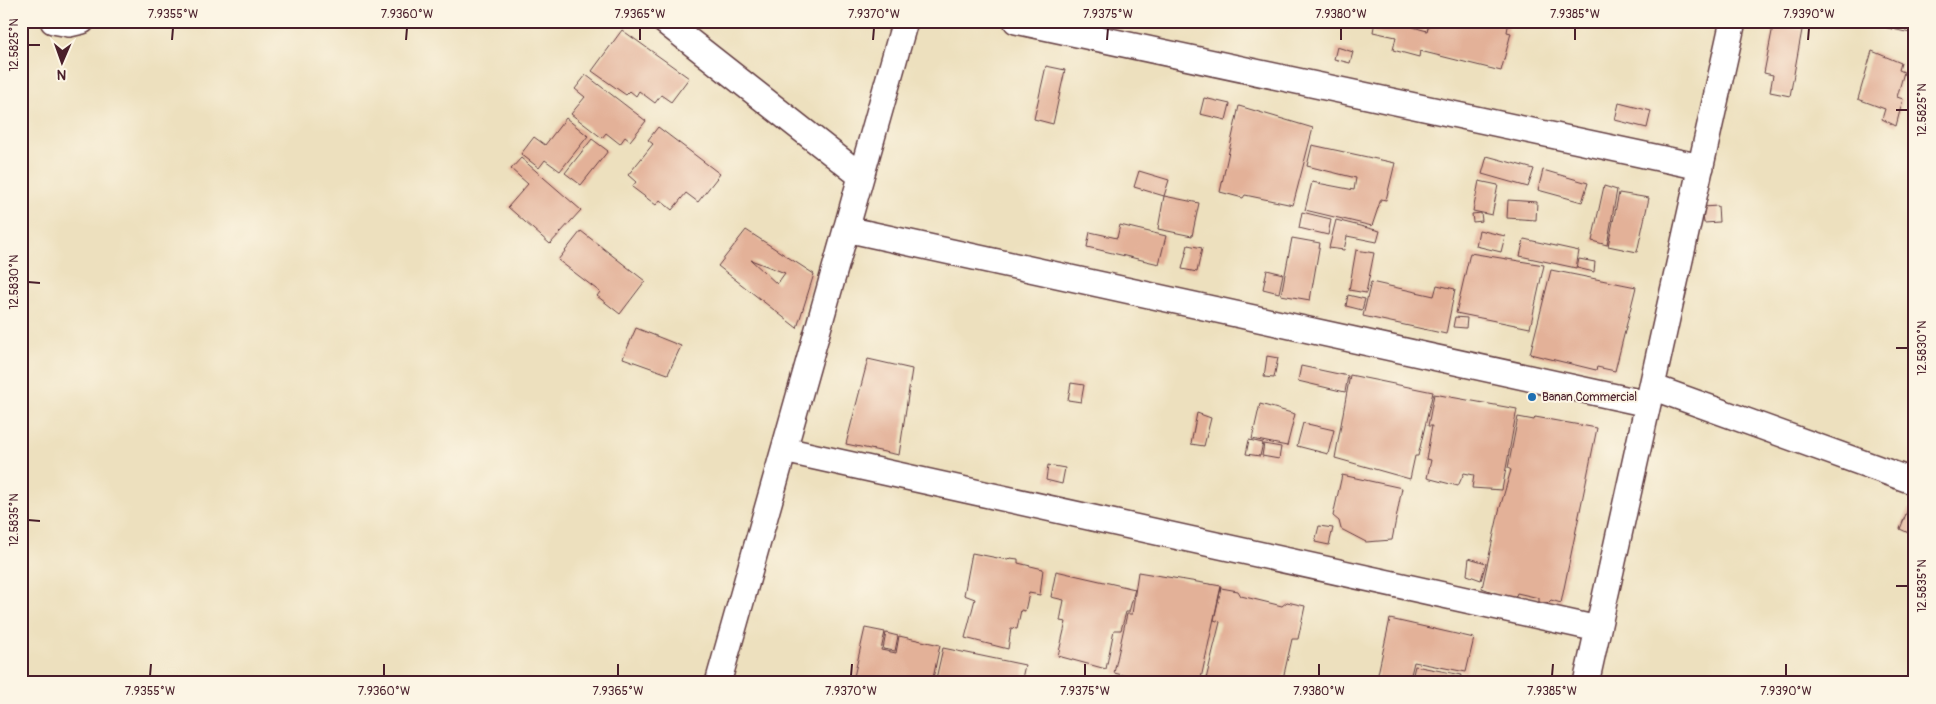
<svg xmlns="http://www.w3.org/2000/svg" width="1936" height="704" viewBox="0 0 1936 704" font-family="Pangolin,sans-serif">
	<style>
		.building { fill: #e3b198; fill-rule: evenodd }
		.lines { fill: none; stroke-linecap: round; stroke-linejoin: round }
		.minor-casing { stroke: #623c41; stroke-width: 28 }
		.minor { stroke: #fff; stroke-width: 25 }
		.ticks { fill: none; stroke: #4a1f2b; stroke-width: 2 }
		.poi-dot { fill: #1f6fb2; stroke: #fcf5e5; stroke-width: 2 }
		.labels { text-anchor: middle; stroke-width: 4; stroke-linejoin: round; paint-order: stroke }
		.poi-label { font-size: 12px; fill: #4a1f2b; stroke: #fcf5e5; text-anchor: start }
		.neatline { fill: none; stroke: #4a1f2b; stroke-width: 2 }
		.ticks-label { font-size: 12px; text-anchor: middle; fill: #4a1f2b }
	</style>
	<rect width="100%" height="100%" fill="#fcf5e5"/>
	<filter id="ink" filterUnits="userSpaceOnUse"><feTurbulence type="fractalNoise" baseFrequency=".02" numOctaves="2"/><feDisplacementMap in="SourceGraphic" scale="10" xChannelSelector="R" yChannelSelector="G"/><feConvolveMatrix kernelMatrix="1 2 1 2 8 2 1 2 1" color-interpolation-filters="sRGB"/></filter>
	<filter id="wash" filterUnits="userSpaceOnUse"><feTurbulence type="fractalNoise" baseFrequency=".0096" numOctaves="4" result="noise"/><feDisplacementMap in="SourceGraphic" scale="20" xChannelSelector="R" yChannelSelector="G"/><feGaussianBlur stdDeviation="1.12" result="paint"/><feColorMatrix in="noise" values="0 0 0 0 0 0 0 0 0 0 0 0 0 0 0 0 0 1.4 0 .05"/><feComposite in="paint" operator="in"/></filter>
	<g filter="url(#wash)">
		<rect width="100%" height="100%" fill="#ede0be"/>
		<g id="blocks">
			<path class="building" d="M1375 21H1414L1413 27 1427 31 1430 21H1509L1507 32 1511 33 1501 71 1420 51 1419 57 1393 50 1396 37 1373 32Z
				M1774 21H1793L1792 28 1802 30 1790 96 1770 92 1773 75 1764 73Z
				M1881 21H1915V34L1879 26Z
				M622 30 689 78 671 102 661 95 655 103 639 91 636 96 630 91 626 95 592 71Z
				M1337 47 1353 52 1350 63 1334 59Z
				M1872 51 1901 63 1899 70 1904 72 1897 97 1903 99 1896 126 1882 119 1885 109 1858 99Z
				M1046 66 1065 70 1053 124 1034 119Z
				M586 75 646 121 630 141 625 137 620 144 606 133 602 138 571 114 585 97 575 89Z
				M1204 98 1230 104 1226 120 1200 114Z
				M1619 103 1651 111 1647 128 1615 120Z
				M1239 106 1313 128 1293 205 1245 195 1243 198 1220 192Z
				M566 118 588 136 560 171 545 160 539 168 521 154 534 137 545 145Z
				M658 127 720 174 698 202 686 193 672 210 660 200 656 205 632 187 636 182 628 175 653 144 648 140Z
				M592 139 608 151 581 185 565 173Z
				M1312 145 1395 163 1386 200 1381 199 1372 226 1305 210 1312 182 1354 190 1356 178 1307 166Z
				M1487 156 1534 169 1528 187 1482 174Z
				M521 158 581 210 550 244 508 207 528 184 511 169Z
				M1543 170 1588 183 1582 202 1538 190Z
				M1139 171 1169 180 1164 196 1134 187Z
				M1479 181 1498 185 1492 215 1473 211Z
				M1604 186 1617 190 1607 245 1592 241Z
				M1619 193 1649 198 1637 252 1608 246Z
				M1164 196 1199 203 1192 236 1158 229Z
				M1508 200 1537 202 1536 220 1507 218Z
				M1718 206 1719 222 1704 223 1702 207Z
				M1302 212 1331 219 1328 235 1299 228Z
				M1481 213 1482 221 1473 222 1472 214Z
				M1336 220 1380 231 1377 242 1347 236 1344 250 1329 248Z
				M1120 225 1166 236 1159 264 1087 247 1090 232 1117 238Z
				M746 230 814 274 797 328 718 266ZM751 260 785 273 777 284Z
				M1479 230 1505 236 1501 252 1476 246Z
				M581 231 645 281 620 314 597 296 600 292 558 260Z
				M1292 238 1320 243 1310 300 1281 295Z
				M1524 239 1579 251 1576 268 1520 256Z
				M1188 245 1202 248 1197 272 1182 269Z
				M1356 250 1374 253 1366 293 1349 290Z
				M1470 253 1544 265 1530 328 1456 313Z
				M1579 259 1595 262 1594 272 1577 268Z
				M1267 270 1283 274 1279 293 1263 289Z
				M1551 270 1636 287 1615 371 1597 367 1596 370 1530 354Z
				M1371 282 1434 296 1437 285 1455 289 1446 334 1363 316Z
				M1348 295 1365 299 1362 310 1346 306Z
				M1455 317 1467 318 1466 328 1453 327Z
				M636 328 681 346 668 374 623 358Z
				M1267 356 1278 358 1274 378 1264 377Z
				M868 359 912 369 899 455 846 444Z
				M1301 366 1348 376 1345 392 1298 381Z
				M1350 375 1433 392 1418 456H1415L1410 479 1335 458Z
				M1071 383 1084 385 1081 402 1068 400Z
				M1434 394 1517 409 1502 490 1472 488 1474 475 1464 473 1458 486 1427 478 1431 460 1426 459 1432 426H1428Z
				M1260 404 1295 414 1287 446 1252 439Z
				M1197 413 1211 418 1204 446 1191 444Z
				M1518 417 1534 420 1535 417 1597 428 1561 603 1551 600 1547 604 1539 602V598L1517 593 1515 598 1498 597V594L1482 588 1499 511 1511 470 1508 468Z
				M1303 423 1334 430 1328 454 1297 446Z
				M1249 440 1263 443 1260 456 1246 454Z
				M1264 444 1281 447 1279 459 1262 456Z
				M1048 465 1065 468 1062 484 1046 480Z
				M1342 475 1402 488 1392 540 1366 542 1341 529 1339 521 1333 516Z
				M1908 509 1915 511V536L1900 529Z
				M1319 526 1333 528 1329 545 1315 542Z
				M972 553 1008 560 1010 558 1018 559V563L1043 569 1040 595 1029 593 1025 611 1021 610 1017 629 1011 628 1008 649 965 638 975 599 964 595Z
				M1469 558 1486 563 1481 580 1467 575Z
				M1056 571 1135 589 1129 612H1126L1121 630H1114L1106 669 1058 656 1066 622 1060 621 1064 600 1051 597Z
				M1138 572 1221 586 1200 683H1157L1114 673 1127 614H1132Z
				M1221 588 1238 591 1241 596 1282 606 1287 602 1305 606 1298 639H1292L1282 683H1221L1206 679 1220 622 1214 620Z
				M1390 619 1474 638 1466 672 1414 662 1409 683H1376Z
				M865 628 885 632 881 650 896 653 899 636 940 645 932 683 853 681Z
				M886 633 898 636 895 651 883 649Z
				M943 648 1025 665 1021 683H935Z
				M1415 666 1462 675 1460 683H1411Z
				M1773 676 1789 677 1788 683H1772Z"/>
		</g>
	</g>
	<g filter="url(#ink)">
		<use href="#blocks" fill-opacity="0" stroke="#623c41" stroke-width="1"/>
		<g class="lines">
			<defs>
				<path id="minor" d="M53 21 69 24 82 21
					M664 21 861 176
					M1016 21 1701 167
					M846 229 1648 404
					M1652 387 1915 482
					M784 450 1598 629
					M718 683 905 21
					M1586 683 1733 21"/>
			</defs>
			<use href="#minor" class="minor-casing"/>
			<use href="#minor" class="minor"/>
		</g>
	</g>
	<path class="ticks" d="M172 40 173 28M406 40 407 28M640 40V28M873 40 874 28M1107 40 1108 28M1341 40V28M1575 40V28M1808 40 1809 28M28 45H40M1896 110H1908M28 282 40 283M1896 348H1908M28 520 40 521M1896 586H1908M150 676 151 664M384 676V664M618 676V664M851 676 852 664M1085 676V664M1319 676V664M1552 676 1553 664M1786 676V664"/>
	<circle class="poi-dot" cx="1532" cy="397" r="5"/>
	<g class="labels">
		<g class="poi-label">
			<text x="1542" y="401">Banan Commercial</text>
		</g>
	</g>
	<rect width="1936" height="704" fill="none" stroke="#fcf5e5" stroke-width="55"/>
	<g transform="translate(62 62) rotate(182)" stroke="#fcf5e5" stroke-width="4" paint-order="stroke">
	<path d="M0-4L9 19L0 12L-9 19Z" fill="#4a1f2b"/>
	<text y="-8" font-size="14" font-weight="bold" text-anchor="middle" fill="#4a1f2b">N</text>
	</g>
	<rect x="28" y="28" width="1880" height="648" class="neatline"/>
	<g class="ticks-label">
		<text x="173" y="18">7.9355°W</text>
		<text x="407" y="18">7.9360°W</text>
		<text x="640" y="18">7.9365°W</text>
		<text x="874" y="18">7.9370°W</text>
		<text x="1108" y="18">7.9375°W</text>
		<text x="1341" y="18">7.9380°W</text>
		<text x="1575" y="18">7.9385°W</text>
		<text x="1809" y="18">7.9390°W</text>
		<text transform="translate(14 45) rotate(-90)" y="4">12.5825°N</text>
		<text transform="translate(1922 110) rotate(-90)" y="4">12.5825°N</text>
		<text transform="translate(14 282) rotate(-90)" y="4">12.5830°N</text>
		<text transform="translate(1922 348) rotate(-90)" y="4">12.5830°N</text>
		<text transform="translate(14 520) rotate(-90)" y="4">12.5835°N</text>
		<text transform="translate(1922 586) rotate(-90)" y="4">12.5835°N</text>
		<text x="150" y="695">7.9355°W</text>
		<text x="384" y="695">7.9360°W</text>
		<text x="618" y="695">7.9365°W</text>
		<text x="851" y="695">7.9370°W</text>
		<text x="1085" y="695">7.9375°W</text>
		<text x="1319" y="695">7.9380°W</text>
		<text x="1552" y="695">7.9385°W</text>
		<text x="1786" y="695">7.9390°W</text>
	</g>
</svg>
